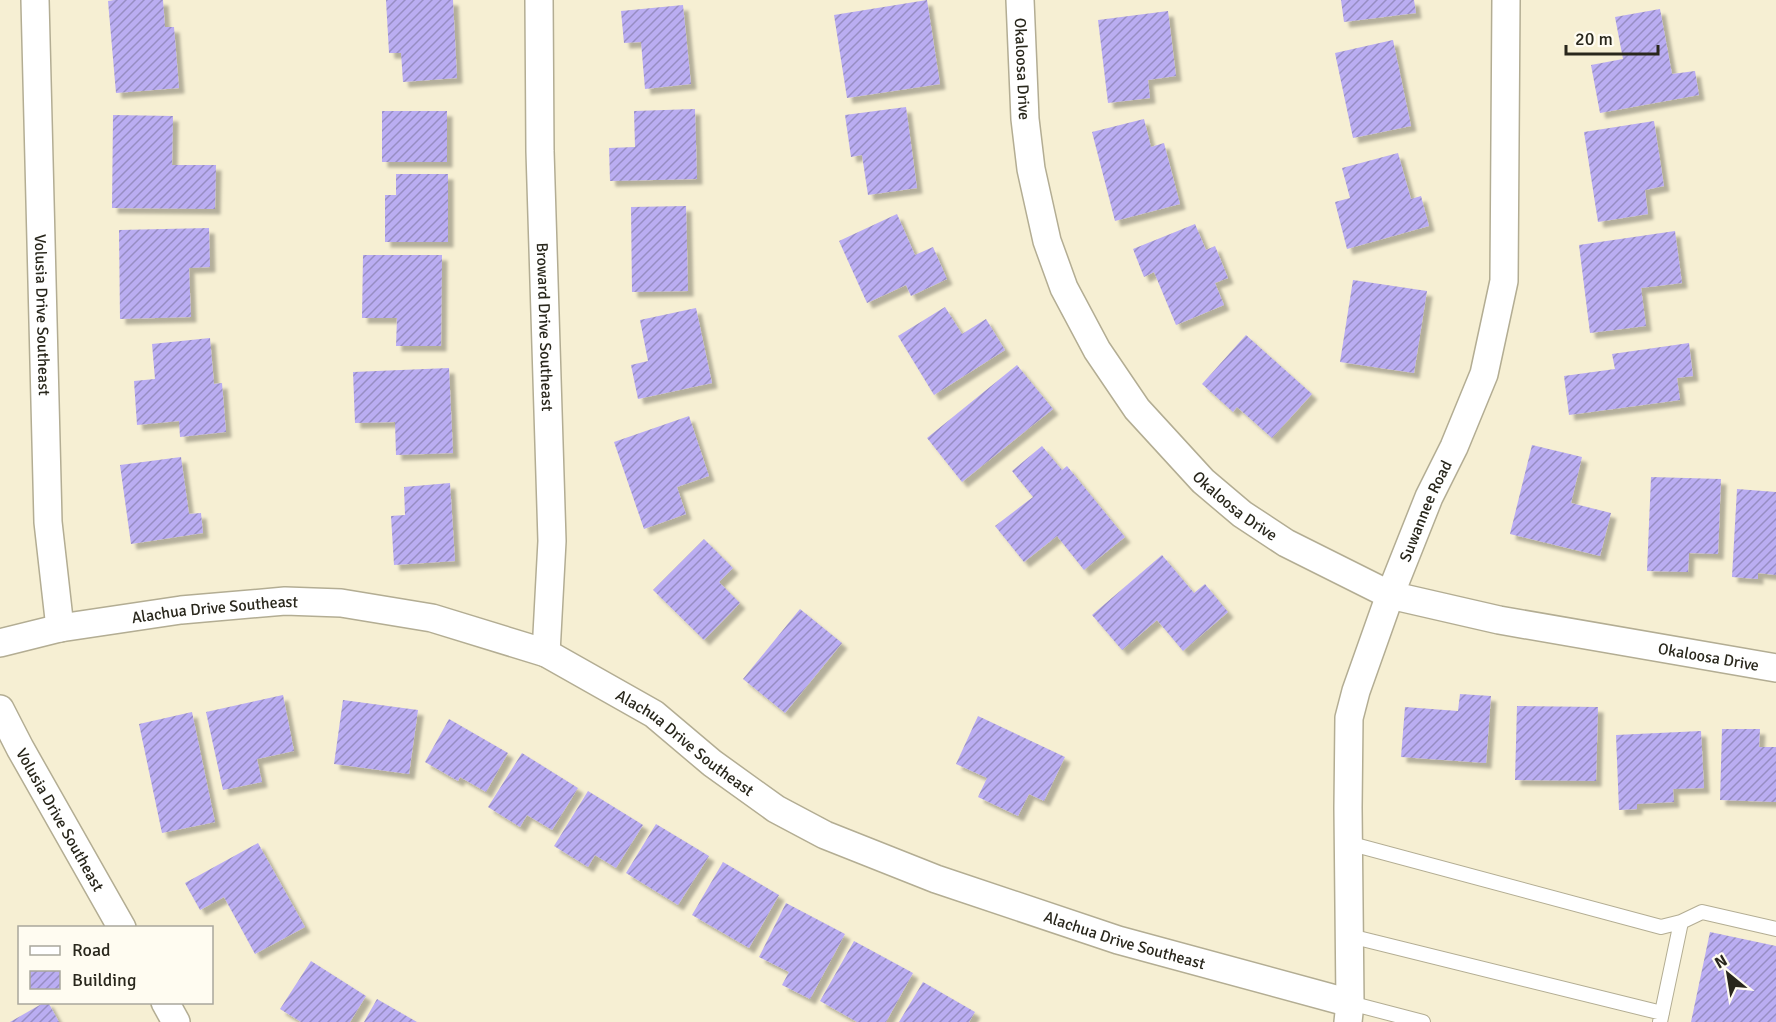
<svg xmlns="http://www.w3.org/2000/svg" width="1776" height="1022" viewBox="0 0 1776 1022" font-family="Signika,sans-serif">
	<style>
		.building { fill: url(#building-hatch); filter: url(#shadow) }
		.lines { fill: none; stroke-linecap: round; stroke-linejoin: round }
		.service-casing { stroke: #b3ad93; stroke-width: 16 }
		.minor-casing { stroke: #b3ad93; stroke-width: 30 }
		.service { stroke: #fff; stroke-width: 14 }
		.minor { stroke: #fff; stroke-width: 27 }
		.labels { text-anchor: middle; stroke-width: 4.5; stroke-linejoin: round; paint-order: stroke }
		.street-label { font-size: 16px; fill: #29271c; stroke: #fffcf1 }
	</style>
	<defs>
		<pattern id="building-hatch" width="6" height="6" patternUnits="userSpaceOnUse" patternTransform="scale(1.5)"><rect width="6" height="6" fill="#baadf2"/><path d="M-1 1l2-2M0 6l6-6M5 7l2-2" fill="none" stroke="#978dc3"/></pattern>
		<filter id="shadow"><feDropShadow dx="5.5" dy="5.5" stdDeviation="1.5" flood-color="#0004"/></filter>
	</defs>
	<rect width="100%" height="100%" fill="#f6efd3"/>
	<path class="building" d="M114 0H163L165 27H174L179 88 116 93 108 1Z
		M386 0H453L457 78 403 82 401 53H389Z
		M927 0 940 84 847 98 834 15Z
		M1341 0H1414L1416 13 1344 22Z
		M683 5 691 84 645 89 641 42 624 43 621 11Z
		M1660 9 1672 74 1695 71 1699 95 1600 113 1591 65 1623 59 1615 17Z
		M1168 11 1176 76 1148 80 1150 98 1108 103 1098 20Z
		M1393 40 1411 126 1353 138 1335 53Z
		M906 107 917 188 868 195 862 155 851 157 845 115Z
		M695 109 697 179 610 181 609 148 635 147 634 111Z
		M382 111H447V162H382Z
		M113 115 173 116 172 165H216L215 209 112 208Z
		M1144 119 1151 147 1164 143 1180 204 1115 221 1092 132Z
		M1654 121 1664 186 1645 190 1648 214 1598 222 1584 132Z
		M1398 153 1411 199 1421 196 1429 226 1347 249 1335 202 1350 198 1342 168Z
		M396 174H448V242H385V195H396Z
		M686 206 688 291 632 292 631 207Z
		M897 214 915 255 933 247 947 279 911 296 906 285 867 303 839 241Z
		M1195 224 1206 250 1215 246 1228 278 1215 283 1224 305 1176 325 1154 272 1144 277 1133 249Z
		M209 228 210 267 189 268 191 317 120 319 119 230Z
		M1675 231 1682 283 1641 288 1646 326 1590 333 1579 245Z
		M363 255H442L441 346H396L397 318H362Z
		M1353 280 1427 291 1414 373 1340 362Z
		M945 307 962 334 986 319 1005 350 934 395 898 336Z
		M696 308 712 383 638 399 631 365 648 361 640 320Z
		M1246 335 1312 394 1272 438 1237 407 1233 412 1202 384Z
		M210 338 214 384 222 383 226 432 180 437 179 421 137 425 134 381 155 379 152 344Z
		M1689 343 1693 376 1677 378 1680 400 1569 415 1564 376 1615 369 1612 354Z
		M1017 365 1053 409 962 482 927 438Z
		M449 368 453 453 396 455 395 422 355 423 353 372Z
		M689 416 709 476 677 487 686 514 644 529 614 442Z
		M1532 445 1582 457 1571 503 1611 513 1600 556 1510 534Z
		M1042 446 1062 470 1067 466 1125 537 1084 570 1057 536 1024 562 995 526 1033 497 1012 471Z
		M181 457 189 514 201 513 203 533 131 544 120 465Z
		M1651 477 1721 479 1718 554 1689 553 1688 572 1647 571Z
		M450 483 455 561 394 565 391 516 405 515 404 487Z
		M1737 489 1776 492V575L1758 573V579L1732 577Z
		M704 539 733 568 719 582 740 603 704 640 653 590Z
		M1162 555 1194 593 1205 584 1228 612 1183 651 1157 620 1122 650 1092 615Z
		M800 609 842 643 785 713 743 679Z
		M1460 694 1491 696 1486 763 1401 757 1405 707 1458 711Z
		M283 695 294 751 257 759 262 782 223 790 206 712Z
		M343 700 418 710 409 774 334 764Z
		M1517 706 1598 707 1596 781 1515 780Z
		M192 712 215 822 162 833 139 724Z
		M978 716 1065 757 1044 801 1029 794 1018 816 978 797 987 778 956 764Z
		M449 719 508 753 486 792 460 777 458 781 425 762Z
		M1722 729H1760L1759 747H1776V802L1720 800Z
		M1701 731 1704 788 1673 789 1674 802 1637 804V809L1619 810 1616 735Z
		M522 753 578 788 552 830 527 815 520 827 488 807Z
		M588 791 643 825 616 868 595 855 588 867 554 846Z
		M656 824 709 856 678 905 626 873Z
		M258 843 305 927 255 954 224 897 200 910 185 883Z
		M723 862 779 895 749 948 692 915Z
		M786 903 845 934 810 999 782 985 789 972 759 957Z
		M1710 932 1776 946V1022H1691Z
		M854 941 913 973 886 1022H857L820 1001Z
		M311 961 366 996 350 1022H301L280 1009Z
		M923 982 975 1012 969 1022H899Z
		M377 999 417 1022H364Z
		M45 1002H48L59 1022H10Z"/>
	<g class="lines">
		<defs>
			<path id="service" d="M1348 843 1661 927 1681 922 1702 912 1776 929
				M1350 936 1662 1013
				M1350 1003 1423 1022
				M1660 1022 1681 922"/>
			<g id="minor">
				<path id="s1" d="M35 0 48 522 60 628"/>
				<path id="s2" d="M539 0 540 151 552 541 546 653"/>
				<path id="s3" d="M1020 0 1025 119 1031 169 1047 241 1064 288 1097 350 1137 409 1203 481 1242 514 1286 543 1390 595 1499 620 1776 668"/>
				<path id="s4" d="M0 643 60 628 181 610 285 601 341 603 432 618 546 653 654 714 712 763 776 809 825 835 936 879 1118 940 1350 1003"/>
				<path id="s5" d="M0 709 20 748 122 928"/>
				<path d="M165 1002 176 1022"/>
				<path id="s6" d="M1348 1022 1350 1003 1348 808 1349 718 1356 691 1390 595 1429 497 1454 447 1484 374 1504 281 1506 0"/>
			</g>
		</defs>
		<use href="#service" class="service-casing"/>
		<use href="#minor" class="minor-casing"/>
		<use href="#service" class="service"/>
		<use href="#minor" class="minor"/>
	</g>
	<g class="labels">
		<g class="street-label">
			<text dy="6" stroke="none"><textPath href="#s3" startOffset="69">Okaloosa Drive</textPath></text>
			<text dy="6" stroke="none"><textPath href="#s1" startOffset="315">Volusia Drive Southeast</textPath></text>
			<text dy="6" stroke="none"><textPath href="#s2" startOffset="327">Broward Drive Southeast</textPath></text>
			<text dy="6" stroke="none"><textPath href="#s3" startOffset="573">Okaloosa Drive</textPath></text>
			<text dy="6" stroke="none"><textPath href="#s6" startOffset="525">Suwannee Road</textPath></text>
			<text dy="6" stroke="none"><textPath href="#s4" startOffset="218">Alachua Drive Southeast</textPath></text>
			<text dy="6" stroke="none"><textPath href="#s3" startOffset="1077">Okaloosa Drive</textPath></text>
			<text dy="6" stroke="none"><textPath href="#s4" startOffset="722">Alachua Drive Southeast</textPath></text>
			<text dy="6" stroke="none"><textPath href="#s5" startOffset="126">Volusia Drive Southeast</textPath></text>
			<text dy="6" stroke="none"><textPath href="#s4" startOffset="1208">Alachua Drive Southeast</textPath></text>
		</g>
	</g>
	<rect x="18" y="926" width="195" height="78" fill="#fffcf1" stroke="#a9a79c" stroke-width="1.5"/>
	<rect x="30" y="946" width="30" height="9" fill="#ffffff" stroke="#a9a79c" stroke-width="1.5"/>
	<text x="72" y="956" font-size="18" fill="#29271c">Road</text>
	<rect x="30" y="971" width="30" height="18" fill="url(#building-hatch)" stroke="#a9a79c" stroke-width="1.5"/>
	<text x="72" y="986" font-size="18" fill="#29271c">Building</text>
	<g transform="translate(1728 974) rotate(330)" stroke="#fffcf1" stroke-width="4.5" paint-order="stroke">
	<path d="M0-4.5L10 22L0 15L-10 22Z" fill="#29271c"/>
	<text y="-9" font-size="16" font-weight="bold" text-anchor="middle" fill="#29271c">N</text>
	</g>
	<path d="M1566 45v9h92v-9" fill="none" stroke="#29271c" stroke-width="3"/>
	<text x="1575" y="45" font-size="18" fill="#29271c" stroke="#fffcf1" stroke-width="4.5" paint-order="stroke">20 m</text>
</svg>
